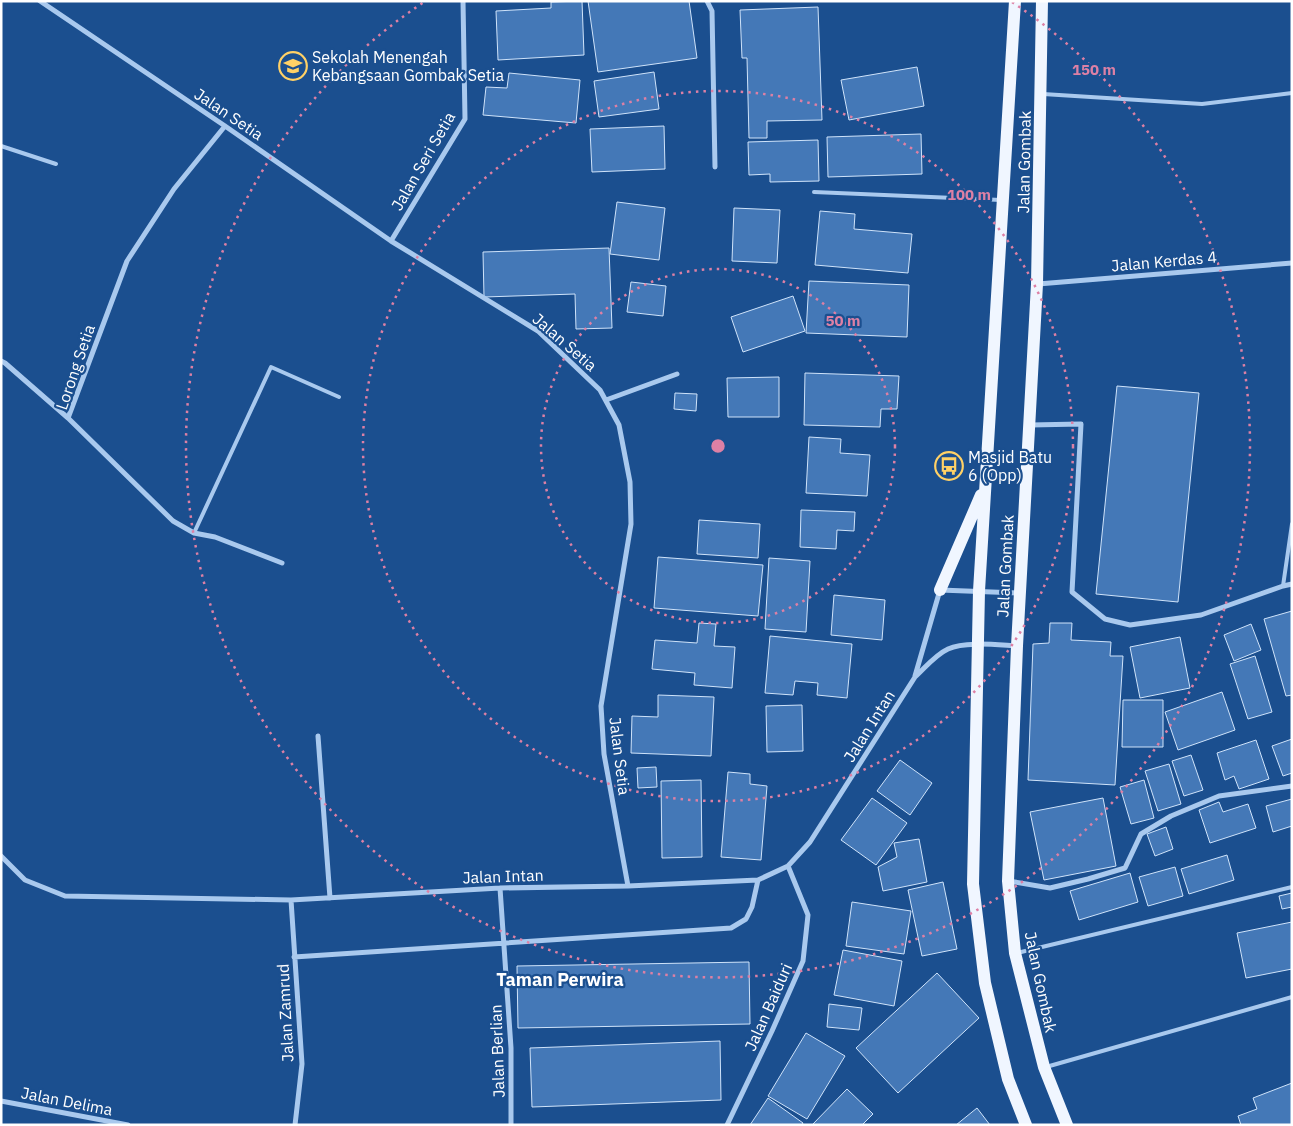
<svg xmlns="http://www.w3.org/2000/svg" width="1293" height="1126" viewBox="0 0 1293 1126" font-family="'IBM Plex Sans',sans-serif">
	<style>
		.building { fill: #4478b7; stroke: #cfe3fa }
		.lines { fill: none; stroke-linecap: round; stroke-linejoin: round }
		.service { stroke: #a9c9ee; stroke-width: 4 }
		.minor { stroke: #a9c9ee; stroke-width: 5 }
		.primary { stroke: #f0f6ff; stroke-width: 12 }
		.ring { fill: none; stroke: #dd80a5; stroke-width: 2.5; stroke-dasharray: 2.5 5 }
		.labels { text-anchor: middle; stroke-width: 4.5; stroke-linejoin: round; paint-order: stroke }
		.poi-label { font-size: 16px; fill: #fff; stroke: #1b4f8f; text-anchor: start }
		.street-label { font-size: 16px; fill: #fff; stroke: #1b4f8f }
		.neighbourhood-label { font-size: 18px; font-weight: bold; fill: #fff; stroke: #1b4f8f }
		.centre { fill: #dd80a5; stroke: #1b4f8f; stroke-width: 2.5 }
		.ring-label { font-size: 15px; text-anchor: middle; font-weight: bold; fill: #dd80a5; stroke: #1b4f8f; stroke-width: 4.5; stroke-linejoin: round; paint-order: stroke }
	</style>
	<rect width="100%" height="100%" fill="#1b4f8f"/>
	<path class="building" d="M582 1 584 55 498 60 496 11 551 8V2Z
		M588 1H689L697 58 598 72Z
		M818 7 822 120 767 121V138H749L747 58H742L740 10Z
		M917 67 924 106 849 120 841 80Z
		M654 72 659 109 599 117 594 81Z
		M509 73 580 80 576 123 483 115 486 87 507 88Z
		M664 126 665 169 592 172 590 129Z
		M921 134 922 174 828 177 827 137Z
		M818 140 819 181 770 182V174L749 175 748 142Z
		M617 202 665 208 659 260 610 254Z
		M734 208 780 210 777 263 732 261Z
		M820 211 855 214 854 229 912 234 908 273 815 265Z
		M609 248 612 328 576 329 575 294 484 297 483 252Z
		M809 281 909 285 907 337 806 333Z
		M631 282 666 286 663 316 627 312Z
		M793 296 805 331 743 352 731 317Z
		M805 373 899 376 897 409H881L880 427 804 425Z
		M779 377V417H728L727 378Z
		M1117 386 1199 393 1178 602 1096 594Z
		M675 393 697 394 696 411 674 409Z
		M809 437 841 439 840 453 870 455 867 496 806 493Z
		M801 510 855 512 854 531 837 530 836 549 800 547Z
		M699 520 760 524 758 558 697 554Z
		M658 557 763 565 758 616 654 608Z
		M769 558 810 561 806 632 765 629Z
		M834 595 885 600 882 640 831 635Z
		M1292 611V695L1286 696 1264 619Z
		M699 623 716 624 714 646 735 647 732 688 694 685 695 673 652 669 655 640 697 643Z
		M1050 623H1072L1071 640 1111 642 1110 656H1123L1115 785 1028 780 1033 644 1049 643Z
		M1251 624 1261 650 1234 661 1224 635Z
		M770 636 852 644 847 698 817 695 818 683 795 681 793 695 765 693Z
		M1180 637 1190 688 1140 698 1130 647Z
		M1255 656 1272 712 1248 719 1230 664Z
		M1222 692 1235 730 1178 750 1165 712Z
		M658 695 714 697 711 756 631 753 632 716 658 717Z
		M1123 700H1163V747H1122Z
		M802 705 803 751 767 752 766 706Z
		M1292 739V773L1283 776 1272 746Z
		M1256 740 1269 779 1239 789 1234 776 1225 780 1217 753Z
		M1191 755 1203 790 1184 796 1172 761Z
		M900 760 932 783 910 815 877 791Z
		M1169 764 1181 804 1158 811 1145 771Z
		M656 767 657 787 638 788 637 768Z
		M728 772 750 774V784L767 786 761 860 721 857Z
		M701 780 702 857 662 858 661 781Z
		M1144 780 1154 818 1131 824 1120 787Z
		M872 798 907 823 876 865 841 840Z
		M1103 798 1116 866 1044 880 1030 812Z
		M1292 799V826L1273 832 1266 806Z
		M1219 802 1223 812 1248 804 1256 828 1210 843 1199 810Z
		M1166 827 1173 849 1155 856 1147 834Z
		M919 839 927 882 883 891 878 867 897 857 894 843Z
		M1227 855 1234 880 1189 894 1181 869Z
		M1175 867 1183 896 1148 906 1139 877Z
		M1130 873 1138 902 1079 920 1070 891Z
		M943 882 957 949 922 956 908 890Z
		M1292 893V907L1282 909 1279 896Z
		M852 902 911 911 904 954 846 946Z
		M1292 922V969L1246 978 1237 933Z
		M843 950 902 961 894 1006 834 995Z
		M749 962 750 1024 518 1028 517 966Z
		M937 973 979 1018 898 1093 856 1048Z
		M829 1004 862 1008 859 1030 827 1027Z
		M806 1033 845 1056 807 1119 768 1096Z
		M720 1041 721 1100 532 1107 530 1048Z
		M1292 1083V1125H1241L1238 1116 1257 1109 1253 1098Z
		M847 1089 873 1114 862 1125H812Z
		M768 1098 803 1123 802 1125H750Z
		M977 1108 990 1125H956Z"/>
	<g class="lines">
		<path class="service" d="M1043 94 1202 104 1292 93
			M1 146 56 164
			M814 192 1001 200
			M194 533 271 367 339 397
			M1283 586 1292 524
			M1017 953 1292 887
			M1046 1067 1292 997"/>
		<path class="minor" d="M40 1 225 126 391 241 538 331 600 390 619 425 630 482 631 524 601 706 604 754 628 886
			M707 1 712 11 715 167
			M225 126 174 189 127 261 68 418 173 521 194 533 215 537 282 563
			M391 241 465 119 463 1
			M1038 284 1292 263
			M1 361 5 363 68 418
			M606 400 677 374
			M1030 425 1081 424 1072 592 1105 619 1130 625 1201 615 1283 586 1292 584
			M915 676 940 590 1019 593
			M318 736 330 898
			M1 856 25 880 65 896 291 900 500 888 628 886 758 880 788 866 810 842 915 677C925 668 935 655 948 649 965 641 998 645 1017 646
			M1009 881 1050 888 1088 879 1125 868 1141 834 1171 816 1219 796 1292 786
			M500 888 511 1048V1125
			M291 900 302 1064 295 1125
			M294 957 731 928 746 919 752 907 758 880
			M1 1101 128 1125
			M727 1125 772 1031 803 961 808 915 788 866"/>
		<path class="primary" d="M1015 1 979 591 973 884 985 983 1008 1079 1026 1125
			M1042 1 1037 284 1017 646 1008 881 1015 953 1044 1067 1067 1125
			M940 590 981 495"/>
	</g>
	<g class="ring">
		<circle cx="718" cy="446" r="177"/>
		<circle cx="718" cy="446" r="355"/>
		<path d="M1012 2A532 532 0 1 1 424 2"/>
	</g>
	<defs>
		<symbol id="school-ring" viewBox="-11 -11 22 22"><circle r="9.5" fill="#1b4f8f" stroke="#ffd166" stroke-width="1.5"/><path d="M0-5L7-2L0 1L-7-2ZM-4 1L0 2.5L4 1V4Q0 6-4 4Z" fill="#ffd166"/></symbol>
		<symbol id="bus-ring" viewBox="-11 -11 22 22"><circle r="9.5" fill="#1b4f8f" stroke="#ffd166" stroke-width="1.5"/><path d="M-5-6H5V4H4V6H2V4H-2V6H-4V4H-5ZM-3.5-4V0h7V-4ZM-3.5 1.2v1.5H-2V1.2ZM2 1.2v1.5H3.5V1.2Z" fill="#ffd166"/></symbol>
	</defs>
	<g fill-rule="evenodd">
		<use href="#school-ring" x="277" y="50" width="32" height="32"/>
		<use href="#bus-ring" x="933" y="450" width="32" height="32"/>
	</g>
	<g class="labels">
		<g class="poi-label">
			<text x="312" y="63">Sekolah Menengah<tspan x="312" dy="18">Kebangsaan Gombak Setia</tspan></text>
			<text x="968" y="463">Masjid Batu<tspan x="968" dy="18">6 (Opp)</tspan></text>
		</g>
		<g class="street-label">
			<text transform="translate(229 114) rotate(34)" y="6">Jalan Setia</text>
			<text transform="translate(423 161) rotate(-60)" y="6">Jalan Seri Setia</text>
			<text transform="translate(1024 162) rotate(-89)" y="6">Jalan Gombak</text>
			<text transform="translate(1164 261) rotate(-5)" y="6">Jalan Kerdas 4</text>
			<text transform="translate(565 342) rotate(41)" y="6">Jalan Setia</text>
			<text transform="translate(75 367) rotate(-71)" y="6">Lorong Setia</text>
			<text transform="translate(1005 566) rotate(-87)" y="6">Jalan Gombak</text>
			<text transform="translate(869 726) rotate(-58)" y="6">Jalan Intan</text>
			<text transform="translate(620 756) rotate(83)" y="6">Jalan Setia</text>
			<text transform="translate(503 876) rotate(-2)" y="6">Jalan Intan</text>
			<text transform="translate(1041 982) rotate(78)" y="6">Jalan Gombak</text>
			<text transform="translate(768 1007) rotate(-66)" y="6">Jalan Baiduri</text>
			<text transform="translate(285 1013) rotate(-93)" y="6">Jalan Zamrud</text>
			<text transform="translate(497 1051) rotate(-92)" y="6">Jalan Berlian</text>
			<text transform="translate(67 1101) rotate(11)" y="6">Jalan Delima</text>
		</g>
		<g class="neighbourhood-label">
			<text x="560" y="986">Taman Perwira</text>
		</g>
	</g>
	<circle cx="718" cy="446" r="8" class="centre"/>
	<g class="ring-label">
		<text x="1094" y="75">150 m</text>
		<text x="969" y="200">100 m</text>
		<text x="843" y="326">50 m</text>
	</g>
	<rect width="1293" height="1126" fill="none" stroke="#ffffff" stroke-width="5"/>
</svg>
